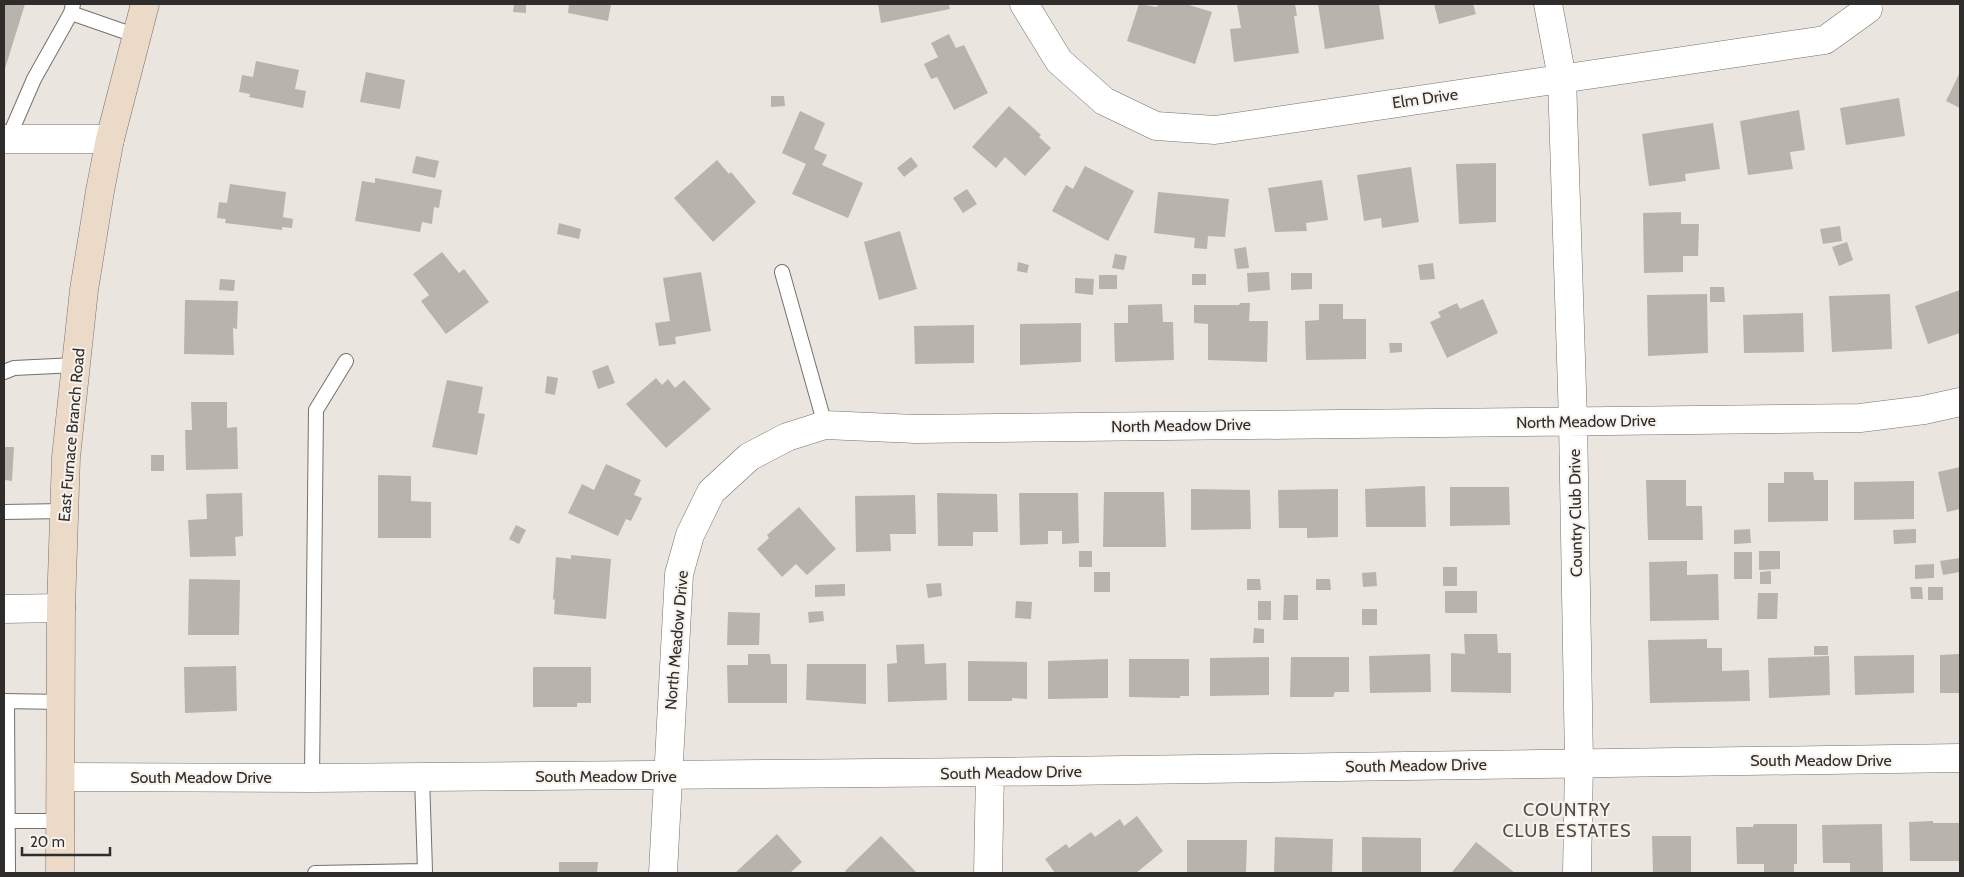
<svg xmlns="http://www.w3.org/2000/svg" width="1964" height="877" viewBox="0 0 1964 877" font-family="Cabin,sans-serif">
	<style>
		.building { fill: #b9b3ae }
		.lines { fill: none; stroke-linecap: round; stroke-linejoin: round }
		.lane-casing { stroke: #76716d; stroke-width: 16 }
		.street-casing { stroke: #76716d; stroke-width: 29 }
		.secondary-casing { stroke: #76716d; stroke-width: 29 }
		.lane { stroke: #fff; stroke-width: 14 }
		.street { stroke: #fff; stroke-width: 28 }
		.secondary { stroke: #ecdac8; stroke-width: 28 }
		.labels { text-anchor: middle; stroke-width: 4; stroke-linejoin: round; paint-order: stroke }
		.street-label { font-size: 16px; fill: #2f2d2b; stroke: #f8f2ed }
		.neighbourhood-label { font-size: 18px; letter-spacing: 1px; fill: #524d49; stroke: #f8f2ed }
	</style>
	<rect width="100%" height="100%" fill="#ebe5e0"/>
	<path class="building" d="M4 4H25L4 72Z
		M514 4H526V13L513 12Z
		M569 4H611L608 21 568 13Z
		M878 4H949L950 9 881 23Z
		M1139 4 1157 7 1158 4H1186L1212 12 1195 64 1127 41Z
		M1237 4H1295L1297 16H1294L1299 53 1234 62 1230 29 1241 28Z
		M1318 4H1379L1384 39 1325 49Z
		M1434 4H1473L1476 14 1439 24Z
		M949 34 956 48 964 45 988 93 954 110 937 77 931 79 924 64 938 57 931 43Z
		M256 61 299 70 295 89 306 91 303 108 249 97 250 94 239 92 242 75 253 77Z
		M366 72 405 80 400 109 360 102Z
		M1960 72V108L1946 101Z
		M771 96H784L785 106 771 107Z
		M1899 98 1905 136 1846 145 1840 108Z
		M1009 106 1041 135 1039 137 1051 148 1025 176 1005 157 996 168 972 147Z
		M1799 110 1805 150 1790 152 1793 169 1748 175 1740 121Z
		M800 111 825 123 814 149 827 155 822 165 863 183 848 218 792 194 806 164 782 153Z
		M1713 123 1720 169 1685 174 1686 181 1649 186 1642 134Z
		M416 156 439 161 435 178 412 173Z
		M911 157 918 166 904 177 897 168Z
		M717 160 729 174 731 172 756 202 713 242 674 198Z
		M1496 163V222L1459 224 1456 164Z
		M1085 166 1134 191 1108 241 1052 211 1066 185 1073 189Z
		M1411 167 1419 222 1382 228 1381 218 1364 221 1357 175Z
		M375 178 442 190 439 208 434 207 432 224 422 222 420 232 355 221 362 181 375 183Z
		M1322 180 1328 220 1306 223 1307 231 1275 232 1268 188Z
		M230 184 286 192 283 217 293 219 292 228 282 227V230L225 223 226 219 217 218 219 202 227 203Z
		M967 189 977 204 963 213 953 198Z
		M1158 192 1229 199 1225 237 1208 236 1207 249 1194 248 1195 238 1154 233Z
		M1681 212V224H1699L1698 256H1683V272L1644 273 1643 213Z
		M559 223 581 229 579 239 557 234Z
		M1840 226 1842 241 1823 244 1820 229Z
		M900 231 917 289 879 300 864 242Z
		M1847 242 1853 260 1839 266 1832 247Z
		M1246 247 1249 268 1237 269 1234 249Z
		M442 252 459 273 464 269 489 302 446 334 421 301 429 295 413 274Z
		M1115 254 1127 256 1124 270 1112 268Z
		M1018 262 1029 265 1027 273 1017 271Z
		M1433 263 1435 279 1420 280 1418 265Z
		M701 272 711 331 675 337 676 344 659 346 655 323 670 321 663 278Z
		M1269 272 1270 290 1248 292 1247 273Z
		M1291 273H1312V289L1291 290Z
		M1192 274H1206V285H1192Z
		M1099 275H1117V289H1099Z
		M1075 278 1094 279 1093 295 1075 293Z
		M220 279 235 280 234 291 219 290Z
		M1710 287H1724L1725 302H1710Z
		M1960 290V333L1928 344 1915 306Z
		M1707 294 1708 353 1648 356 1647 295Z
		M1890 294 1892 349 1832 352 1829 296Z
		M1483 299 1498 333 1447 358 1430 322 1441 317 1438 312 1457 303 1460 309Z
		M185 300 238 301 237 329 233 328 234 355 184 354Z
		M1240 303H1250L1249 321H1268L1267 362 1208 360V324L1194 323V305H1239Z
		M1162 304 1163 322H1173L1174 360 1115 362 1114 323H1128V305Z
		M1319 304H1343V319H1366V359L1306 360 1305 321 1319 320Z
		M1803 313 1804 352 1744 353 1743 315Z
		M1081 323V362L1020 365V324Z
		M974 325V363L915 364 914 326Z
		M1389 343H1402V352L1390 353Z
		M608 365 615 383 598 389 592 371Z
		M547 376 558 378 555 395 545 393Z
		M656 378 662 385 668 379 675 388 684 380 711 409 666 448 626 404Z
		M447 380 483 387 478 413 485 414 477 455 432 447Z
		M191 402H227V428L237 427 238 469 186 470 185 430H192Z
		M4 447H14L12 481 4 480Z
		M151 455H164V471H151Z
		M606 464 641 480 634 495 642 498 631 521 626 519 618 536 568 513 582 484 594 490Z
		M1960 467V509L1947 512 1938 472Z
		M1784 472H1813L1814 480H1828V521L1768 522V483H1784Z
		M378 475 411 476V501L431 502V538H378Z
		M1646 480H1686V506H1702L1703 540H1648Z
		M1912 481H1914V519L1854 520V482Z
		M1425 486 1426 527H1366L1365 489Z
		M1450 487H1509L1510 525 1450 526Z
		M1191 489 1250 490 1251 529 1191 530Z
		M1338 489V537L1307 538V528H1279L1278 490Z
		M1104 492H1164L1166 547H1103Z
		M242 493 243 536 235 537 236 556 190 557 188 520 207 519 206 494Z
		M937 493 997 494 998 532H973V546H938Z
		M1019 493H1078L1079 543 1062 544V531H1048V544L1020 545Z
		M915 495 916 534H890L891 551 856 552 855 496Z
		M799 507 836 549 807 575 796 564 782 577 757 549 769 538 767 535Z
		M516 525 526 530 519 544 509 539Z
		M1750 529 1751 543 1734 544V530Z
		M1916 529V543L1894 544 1893 530Z
		M1079 551H1092V567H1079Z
		M1759 551H1780V569L1759 570Z
		M1734 552H1752V579H1734Z
		M571 555 611 559 606 619 554 614 555 599 553 600 556 557 571 559Z
		M1960 558V572L1943 575 1940 561Z
		M1687 561V575L1718 574 1719 620 1650 621 1649 562Z
		M1934 564V578L1915 579V565Z
		M1443 567H1457V586H1443Z
		M1771 571V584H1760V572Z
		M1094 572H1110V592H1094Z
		M1376 572 1377 586 1363 587 1362 573Z
		M189 579 240 580 239 635H188Z
		M1247 579H1260L1261 590H1247Z
		M1316 579H1330L1331 590H1316Z
		M941 583 942 596 928 598 926 584Z
		M845 584V596L815 597V585Z
		M1910 587H1922L1923 599H1911Z
		M1928 587H1943V600H1928Z
		M1445 591H1477V613H1445Z
		M1758 593H1778L1777 619H1757Z
		M1284 595H1298V620H1283Z
		M1016 601 1032 602 1031 619 1015 618Z
		M1258 601H1271V620H1258Z
		M1362 609H1377V625H1362Z
		M823 611 824 621 809 623 808 612Z
		M728 612 760 613 759 645H727Z
		M1254 628 1264 629V643H1253Z
		M1464 634H1497L1498 653H1511V693L1451 692V653L1465 654Z
		M1707 639V648H1722V671L1749 670 1750 701 1650 703 1648 640Z
		M924 644 925 664 946 663 947 700 888 702 887 664 897 663 896 645Z
		M1814 646H1828V655H1814Z
		M748 654H770L771 664H787V703H728L727 665H748Z
		M1430 654 1431 692 1370 693 1369 656Z
		M1960 654V693H1940V655Z
		M1914 655V693L1855 695 1854 656Z
		M1829 656 1830 695 1769 698 1768 658Z
		M1269 657V695L1210 696V658Z
		M1291 657H1349V692H1335L1333 697H1290Z
		M1108 659V698L1048 699V661Z
		M1129 659H1189V696H1180V698L1129 697Z
		M968 661 1027 662V699L1012 698V701H968Z
		M807 664H866V704L806 700Z
		M236 666 237 711 185 713 184 667Z
		M533 667H591V703H577V707H533Z
		M1137 816 1163 851 1136 873H1055L1045 859 1066 844 1069 848 1091 832 1095 837 1120 819 1124 826Z
		M1933 821V823H1960V861H1910L1909 822Z
		M1754 824H1797V864H1794V873H1764V864H1737L1736 827H1753Z
		M1882 824 1883 873H1850V863H1823L1822 825Z
		M777 834 802 862 790 873H735Z
		M881 836 891 846 917 873H847L845 871Z
		M1652 836H1691V873H1653Z
		M1275 837 1333 839 1332 873H1274Z
		M1362 837 1421 838V873H1362Z
		M1187 840H1247L1246 873H1187Z
		M1476 842 1510 869 1515 873 1452 872Z
		M559 862H598L597 873H559Z"/>
	<g class="lines">
		<defs>
			<path id="lane" d="M71 13 137 36
				M8 139 34 79 71 13 73 4
				M782 272 825 425
				M4 372 14 368 76 365
				M4 512 64 511
				M4 701 61 702
				M7 701 8 873
				M312 778 316 410 346 361
				M4 821H61
				M315 873 425 871 422 777"/>
			<path id="street" d="M1024 4 1059 61 1104 101 1156 126 1215 130 1825 40 1868 9
				M1548 4 1562 78 1573 421 1579 762 1577 873
				M4 139H110
				M4 609 61 608
				M61 777 312 778 990 772 1960 758
				M663 873 679 574 690 535 711 492 749 457 787 437 825 425 916 429 1860 418 1924 410 1960 402
				M988 873 990 772"/>
			<path id="secondary" d="M60 873 61 608 66 457 84 290 100 191 110 139 145 4"/>
		</defs>
		<use href="#lane" class="lane-casing"/>
		<use href="#street" class="street-casing"/>
		<use href="#secondary" class="secondary-casing"/>
		<use href="#lane" class="lane"/>
		<use href="#street" class="street"/>
		<use href="#secondary" class="secondary"/>
	</g>
	<g class="labels">
		<g class="street-label">
			<text transform="translate(1425 98) rotate(-8)" y="6">Elm Drive</text>
			<text transform="translate(1586 421) rotate(-1)" y="6">North Meadow Drive</text>
			<text transform="translate(1181 425) rotate(-1)" y="6">North Meadow Drive</text>
			<text transform="translate(71 435) rotate(-85)" y="6">East Furnace Branch Road</text>
			<text transform="translate(1575 513) rotate(-91)" y="6">Country Club Drive</text>
			<text transform="translate(676 640) rotate(-85)" y="6">North Meadow Drive</text>
			<text x="1821" y="766">South Meadow Drive</text>
			<text transform="translate(1416 765) rotate(-1)" y="6">South Meadow Drive</text>
			<text transform="translate(1011 772) rotate(-1)" y="6">South Meadow Drive</text>
			<text x="606" y="782">South Meadow Drive</text>
			<text x="201" y="783">South Meadow Drive</text>
		</g>
		<g class="neighbourhood-label">
			<text x="1567" y="816">COUNTRY<tspan x="1567" dy="21">CLUB ESTATES</tspan></text>
		</g>
	</g>
	<rect width="1964" height="877" fill="none" stroke="#2f2d2b" stroke-width="10"/>
	<path d="M22 847v8h88v-8" fill="none" stroke="#2f2d2b" stroke-width="2.5"/>
	<text x="30" y="847" font-size="15" fill="#2f2d2b" stroke="#f8f2ed" stroke-width="4" paint-order="stroke">20 m</text>
</svg>
